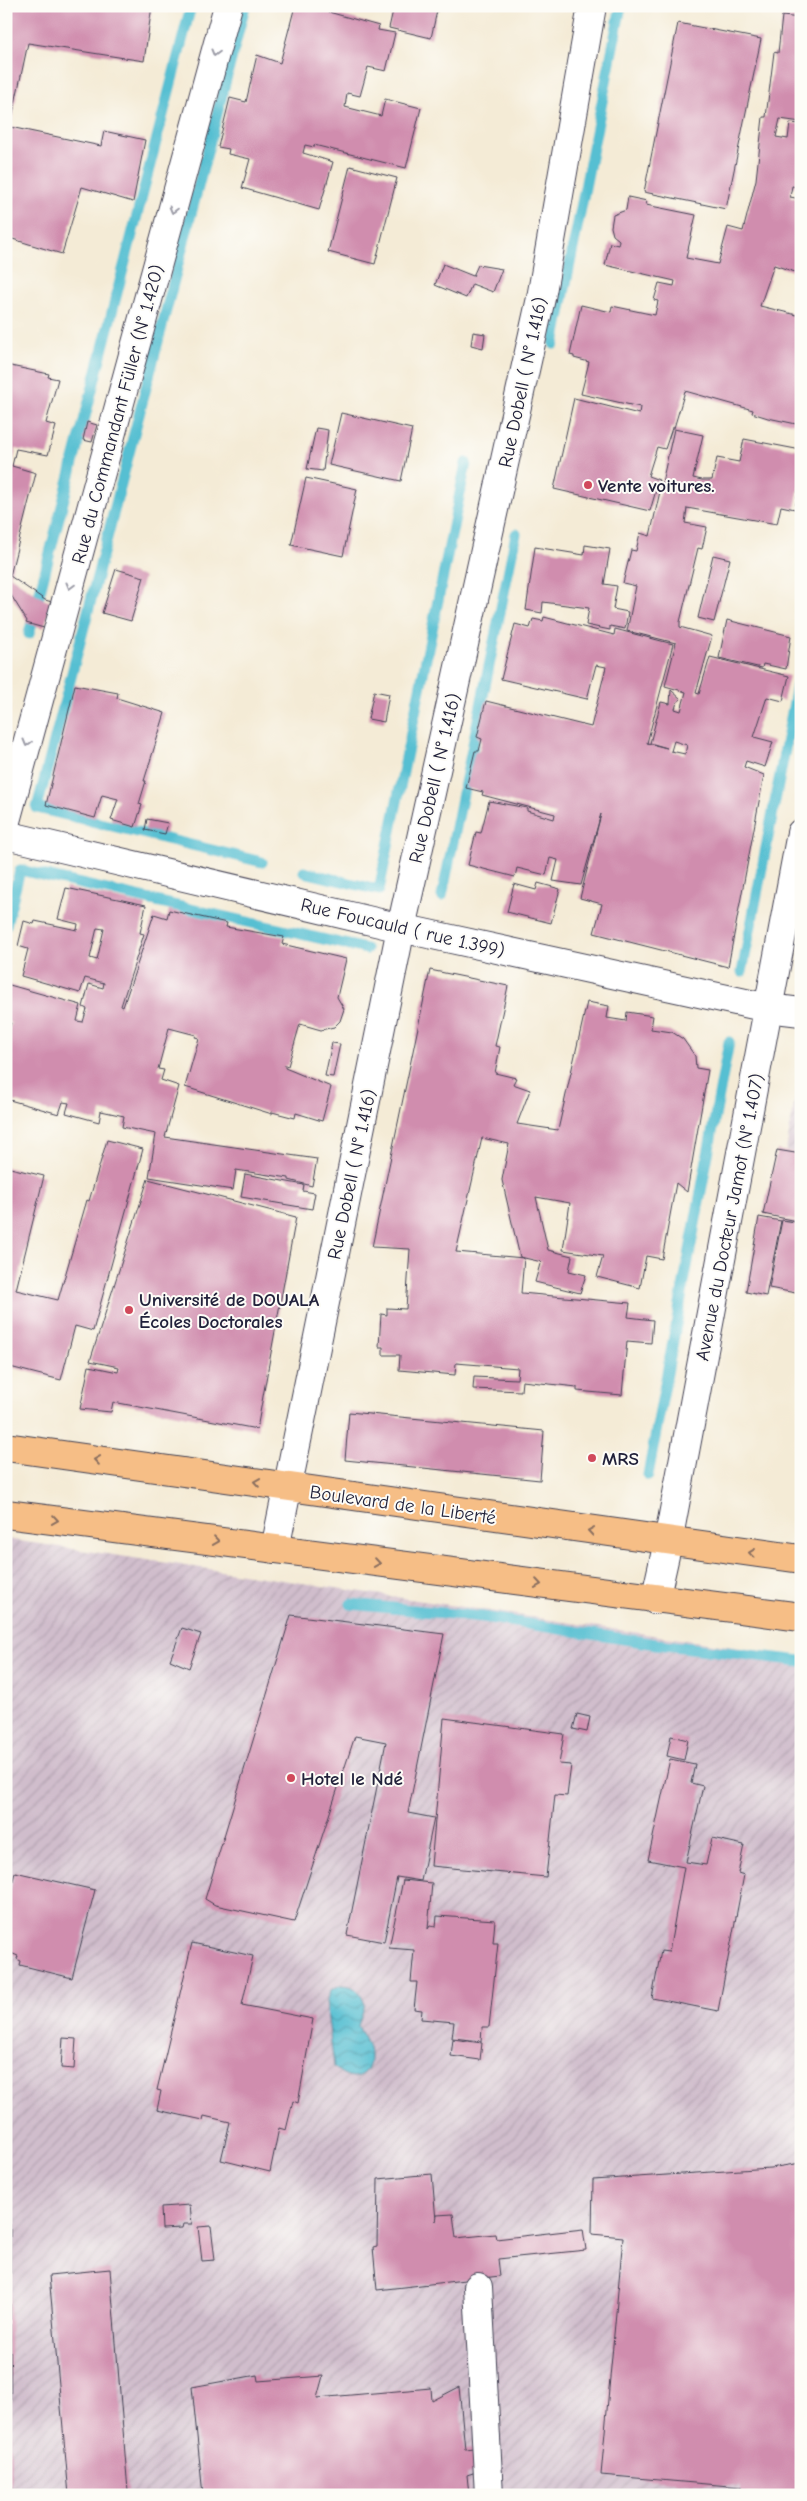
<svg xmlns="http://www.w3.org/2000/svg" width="807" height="2501" viewBox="0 0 807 2501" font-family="'Comic Neue',sans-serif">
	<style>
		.industrial { fill: url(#industrial-furrows) }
		.water { fill: url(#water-waves); stroke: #3c7086 }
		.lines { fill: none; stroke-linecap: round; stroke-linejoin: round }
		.stream { stroke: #56bfd2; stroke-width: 11 }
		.building { fill: #d08dae; fill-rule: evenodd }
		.minor-casing { stroke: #424052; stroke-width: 30 }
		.major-casing { stroke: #424052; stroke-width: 30 }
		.minor { stroke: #fff; stroke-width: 28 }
		.major { stroke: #f6be86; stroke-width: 28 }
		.oneway { stroke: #9c9ca7 }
		.oneway2 { stroke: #8c7060 }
		.poi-dot { fill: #d1495b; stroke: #fdfcf7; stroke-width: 2 }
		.labels { text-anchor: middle; stroke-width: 4; stroke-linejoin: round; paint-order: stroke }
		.street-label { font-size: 19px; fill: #22223b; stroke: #fdfcf7 }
		.poi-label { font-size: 19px; font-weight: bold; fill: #22223b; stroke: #fdfcf7; text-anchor: start }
	</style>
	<defs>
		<pattern id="industrial-furrows" width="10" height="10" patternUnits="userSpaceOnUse" patternTransform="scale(1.25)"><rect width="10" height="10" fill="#d0bdcc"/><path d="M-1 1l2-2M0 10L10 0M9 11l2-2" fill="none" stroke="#b2a2b0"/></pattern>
		<pattern id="water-waves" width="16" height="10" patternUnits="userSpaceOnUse" patternTransform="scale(1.25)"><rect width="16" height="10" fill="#56bfd2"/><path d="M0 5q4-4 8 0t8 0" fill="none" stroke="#479bac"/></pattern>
	</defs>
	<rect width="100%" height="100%" fill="#fdfcf7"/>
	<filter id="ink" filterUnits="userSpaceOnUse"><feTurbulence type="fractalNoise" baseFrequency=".02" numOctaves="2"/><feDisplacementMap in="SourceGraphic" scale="10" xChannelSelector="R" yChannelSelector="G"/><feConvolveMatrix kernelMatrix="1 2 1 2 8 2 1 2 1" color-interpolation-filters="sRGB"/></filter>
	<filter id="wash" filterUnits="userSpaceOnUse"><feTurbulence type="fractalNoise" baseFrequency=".0096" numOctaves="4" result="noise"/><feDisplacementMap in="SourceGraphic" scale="20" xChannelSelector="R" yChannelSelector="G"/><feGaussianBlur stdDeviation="1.12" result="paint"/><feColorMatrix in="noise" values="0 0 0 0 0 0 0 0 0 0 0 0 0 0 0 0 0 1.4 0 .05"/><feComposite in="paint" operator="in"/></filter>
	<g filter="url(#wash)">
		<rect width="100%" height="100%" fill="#f4ebd6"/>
		<path class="industrial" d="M800 1069H801V1154L786 1151Z
			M6 1539 801 1657V2495H6Z"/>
		<path class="water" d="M340 1985C355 1985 359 1990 365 2004L358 2026C362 2034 370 2045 370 2055 371 2080 349 2083 334 2067L326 2002 331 1990Z"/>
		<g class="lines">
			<path class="stream" d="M245 6 37 808 262 862
				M768 6 782 8
				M554 344 621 6
				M29 634 191 6
				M304 872 379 890 466 463
				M442 896 516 534
				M6 925 20 870 366 949
				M742 972 801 666
				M648 1475 729 1042
				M351 1604 483 1617 656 1644 801 1661"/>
		</g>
		<g id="blocks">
			<path class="building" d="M6 6H152L144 61 28 43 10 127 101 146 104 131 145 140 133 202 82 187 62 254 6 237Z
				M295 6H307L379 26 378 30 395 33 386 71 368 67 360 96 347 93 345 107 381 116 385 99 421 108 406 168 314 145V147L305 145 303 153 333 162 319 210 242 188 250 159 228 154 229 149 218 147 230 98 246 102 257 55 280 63Z
				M394 6H438L431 38 389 28Z
				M782 16 801 18V122L780 119 776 137 788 139 790 123 801 124V188L792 186 790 197 801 199V274L774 265 760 306 801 316V425L768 418 752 413 753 410 685 391 674 428H672L665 449 657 447 648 476 659 480 650 511 554 489 574 398 639 414 640 407 581 394 589 362 574 358V356L570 355 581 305 611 312 612 306 655 315 658 301 654 300 659 283 674 286 675 281 605 265 610 243 618 245 619 240 613 235 611 227 613 215 626 210 628 197 647 201 646 205 696 215 686 258 718 264 728 227 743 231 756 180 763 117H766L774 52 778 53Z
				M678 23 761 39 726 209 644 192Z
				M350 166 397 178 375 264 328 252Z
				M443 264 473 276 478 265 502 269 493 292 472 284 466 298 435 285Z
				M473 332 485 334 483 348 471 345Z
				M6 365 49 374 48 377 58 379 46 423 56 426 48 455 16 449 12 466 36 473 10 576 45 600 52 602 44 628 26 623 27 621 6 587Z
				M341 413 412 429 401 481 329 465Z
				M87 422 97 425 92 442 83 440Z
				M316 428 328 430 323 471 307 469Z
				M674 429 703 435 693 478 702 480H712L717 458 739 462 744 439 801 450V476L795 509 781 506 777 524 687 508 685 523 707 527 702 549 698 548 680 622V627L712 636 696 693 699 694 710 657 789 676 783 701 767 697 754 737 773 742 765 767 746 761 744 767 764 775 728 967 594 933 602 904 580 898 601 814 581 885 553 881 558 860 550 858 546 875 517 868 515 877 468 865 476 832 481 833 489 801 527 808V811L554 819 555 814 482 795 483 792 466 788 475 751H479L482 739 477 737 486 701 591 727 606 667 596 665 587 699 501 679 515 624 530 628 533 619 543 621 544 617 614 635 615 629 673 644 647 743 667 748 650 743 661 702 670 704 671 690 681 699 677 702 675 709 681 711 686 692 665 686 676 643 627 631 636 586 623 583 631 550 636 551 640 533 650 536ZM674 741 687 745 685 754 671 751Z
				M306 478 357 489 343 556 291 545Z
				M585 545 610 549 604 584 617 586 613 609 628 612 625 629 610 626V630L586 625 589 608 543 602 542 613 526 610 535 547 584 555Z
				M713 555 730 559 714 622 698 618Z
				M116 569 144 577 131 621 102 613Z
				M6 602 11 603 7 618H6Z
				M727 620 791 636 786 669 763 664 762 668 719 658Z
				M75 685 118 693 117 698 165 713 144 781H146L139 804 142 805 135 827 111 820 118 799 102 795 95 818 46 805Z
				M374 691 389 694 384 722 368 719Z
				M147 819 168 823 165 834 145 830Z
				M538 883 560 889 551 923 507 912 514 884 536 890Z
				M66 888 146 905 140 933 144 934 121 1006 123 1007 154 914 167 918 169 910 227 923 226 927 284 937 282 944 346 959 337 997 344 1009 340 1021 334 1027 321 1030 300 1024 288 1066 285 1065V1068L331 1087 322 1121 296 1113 295 1118 272 1112V1114L185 1087 199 1038 195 1037 196 1035 169 1028 158 1069 164 1070 161 1080 179 1086 165 1137 317 1159 312 1186 289 1180V1178L236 1170 233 1190 149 1177 156 1134 122 1127 124 1116 101 1111 99 1122 66 1113 69 1103 63 1102 59 1114 6 1099V1032H8L11 1023 6 1022V984L81 1005 77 1021 83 1022 87 1009 83 1007 89 984 103 988 104 983 85 978 80 993 21 976 28 949 18 946 24 921 34 924 35 921 77 930 78 924 58 919ZM97 928 104 929 97 960 90 958Z
				M430 970 508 986 495 1046 500 1047 495 1073 516 1078 513 1084 530 1090 517 1124 558 1130 587 1002 609 1006 607 1018 626 1021 627 1012 653 1016 651 1029 672 1032 683 1039 695 1056 696 1068 708 1070 687 1192 676 1183 662 1259 646 1256 640 1288 597 1277 603 1256 563 1250 570 1203 536 1197 548 1250 572 1256 569 1271 586 1275 580 1293 535 1282 540 1264 542 1262 520 1257 502 1180 509 1144 482 1138 456 1252 524 1258 521 1293 630 1303 628 1317 653 1320 651 1343 627 1341 622 1395 577 1391V1387L522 1381 521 1391 473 1389 474 1377 517 1379 518 1368 456 1363 455 1375 399 1370 400 1355H383V1347H379L381 1314 387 1315V1308L406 1309 410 1249 372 1247Z
				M332 1043 340 1044 333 1077 325 1076Z
				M107 1140 143 1149 93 1331 75 1326 61 1380 6 1366V1167L44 1176 16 1290 58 1300 87 1200 89 1201Z
				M777 1150 801 1154V1222L763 1214Z
				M245 1174 304 1185 303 1191 315 1193 312 1209 241 1197Z
				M148 1179 296 1217 257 1429 113 1402 111 1412 80 1409 89 1366 118 1372 119 1367 90 1361Z
				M759 1217 781 1221 766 1296 746 1292Z
				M782 1220 801 1223V1294L769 1288Z
				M349 1412 544 1431 540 1480 345 1460Z
				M291 1615 444 1634 408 1813 434 1818 421 1881 397 1877 384 1942 347 1935 386 1742 355 1736 294 1922 215 1905 205 1899Z
				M182 1628 201 1634 189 1668 170 1660Z
				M577 1714 590 1717 587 1732 573 1729Z
				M444 1718 564 1734 559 1764 571 1765 567 1796 555 1795 546 1877 431 1866Z
				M671 1736 688 1740 684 1760 667 1756Z
				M670 1759 695 1764 691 1783 703 1786 686 1862 706 1865 712 1838 744 1845 738 1873 744 1875 718 2011 652 1998 661 1951 669 1952 684 1867 648 1860Z
				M15 1872 95 1890 72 1978 20 1965 21 1961 17 1959 18 1956 6 1951V1909Z
				M403 1880 432 1883 428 1929 430 1926 436 1927 437 1916 495 1920 493 1943H498L489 2027H482L481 2041 452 2038 454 2022 421 2019 422 2010 414 2009 417 1982H411L414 1950 389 1948Z
				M192 1943 253 1956 242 2005 313 2019 298 2103 293 2101 286 2130 279 2128 270 2172 221 2160 230 2122 204 2116 203 2120 157 2110 161 2091 157 2090Z
				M63 2038 76 2039 74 2069 61 2068Z
				M453 2039 482 2043 480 2060 451 2056Z
				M801 2163V2495H741V2487L601 2475 623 2237 592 2234 593 2180 770 2168Z
				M432 2174 436 2221 437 2215 453 2214 456 2238 495 2234 496 2239 583 2229 586 2250 498 2259 500 2276 377 2290 373 2247 377 2246 378 2179Z
				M190 2205 192 2224H183L182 2228 162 2229 161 2207Z
				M6 2224H10L11 2495H6Z
				M211 2226 215 2260 202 2261 198 2227Z
				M110 2269 128 2491H122L123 2495H69L49 2275Z
				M257 2375 258 2381 323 2376 317 2398 431 2388 432 2401 459 2387 465 2449 473 2448 476 2472 467 2475 469 2495H203L192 2387Z"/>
		</g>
	</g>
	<g filter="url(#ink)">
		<use href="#blocks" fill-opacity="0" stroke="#424052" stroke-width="1"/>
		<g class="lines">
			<defs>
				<path id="minor" d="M6 821 228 6
					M6 835 401 928 768 1008 801 1012
					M275 1549 401 928 541 298 592 6
					M655 1600 668 1542 801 833
					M478 2287 489 2495"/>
				<path id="major" d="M6 1447 801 1559
					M6 1514 801 1617"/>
			</defs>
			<use href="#minor" class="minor-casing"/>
			<use href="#major" class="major-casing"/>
			<use href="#minor" class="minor"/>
			<use href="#major" class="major"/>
		</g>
		<defs><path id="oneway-chevron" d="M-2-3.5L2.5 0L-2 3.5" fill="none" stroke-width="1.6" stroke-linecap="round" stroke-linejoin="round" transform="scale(1.25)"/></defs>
		<g class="oneway">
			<use href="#oneway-chevron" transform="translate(215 53) rotate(105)"/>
			<use href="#oneway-chevron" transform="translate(173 210) rotate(105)"/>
			<use href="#oneway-chevron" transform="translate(70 586) rotate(105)"/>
			<use href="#oneway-chevron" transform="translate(27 743) rotate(105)"/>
		</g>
		<g class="oneway2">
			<use href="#oneway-chevron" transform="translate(97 1460) rotate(-172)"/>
			<use href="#oneway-chevron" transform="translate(257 1482) rotate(-172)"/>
			<use href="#oneway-chevron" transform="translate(55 1520) rotate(8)"/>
			<use href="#oneway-chevron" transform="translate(591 1531) rotate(-172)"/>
			<use href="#oneway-chevron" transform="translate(216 1541) rotate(8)"/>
			<use href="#oneway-chevron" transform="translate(752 1553) rotate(-173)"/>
			<use href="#oneway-chevron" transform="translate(377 1563) rotate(8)"/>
			<use href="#oneway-chevron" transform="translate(538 1584) rotate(8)"/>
		</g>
	</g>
	<g class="poi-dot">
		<circle cx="588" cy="485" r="5"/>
		<circle cx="129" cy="1310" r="5"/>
		<circle cx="592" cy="1458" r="5"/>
		<circle cx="291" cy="1778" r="5"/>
	</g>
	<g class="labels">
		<g class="street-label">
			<text transform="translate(522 382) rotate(-78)" y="7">Rue Dobell ( N° 1.416)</text>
			<text transform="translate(117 414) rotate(-75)" y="7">Rue du Commandant Füller (N° 1.420)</text>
			<text transform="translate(434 778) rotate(-77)" y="7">Rue Dobell ( N° 1.416)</text>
			<text transform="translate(403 927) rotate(13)" y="7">Rue Foucauld ( rue 1.399)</text>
			<text transform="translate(351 1174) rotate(-78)" y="7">Rue Dobell ( N° 1.416)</text>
			<text transform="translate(729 1217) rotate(-79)" y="7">Avenue du Docteur Jamot (N° 1.407)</text>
			<text transform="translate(403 1504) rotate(8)" y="7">Boulevard de la Liberté</text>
		</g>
		<g class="poi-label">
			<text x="598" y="492">Vente voitures.</text>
			<text x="139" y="1306">Université de DOUALA<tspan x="139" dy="22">Écoles Doctorales</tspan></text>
			<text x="602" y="1465">MRS</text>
			<text x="301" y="1785">Hotel le Ndé</text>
		</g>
	</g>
	<rect width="807" height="2501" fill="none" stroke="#fdfcf7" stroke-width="25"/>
</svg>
